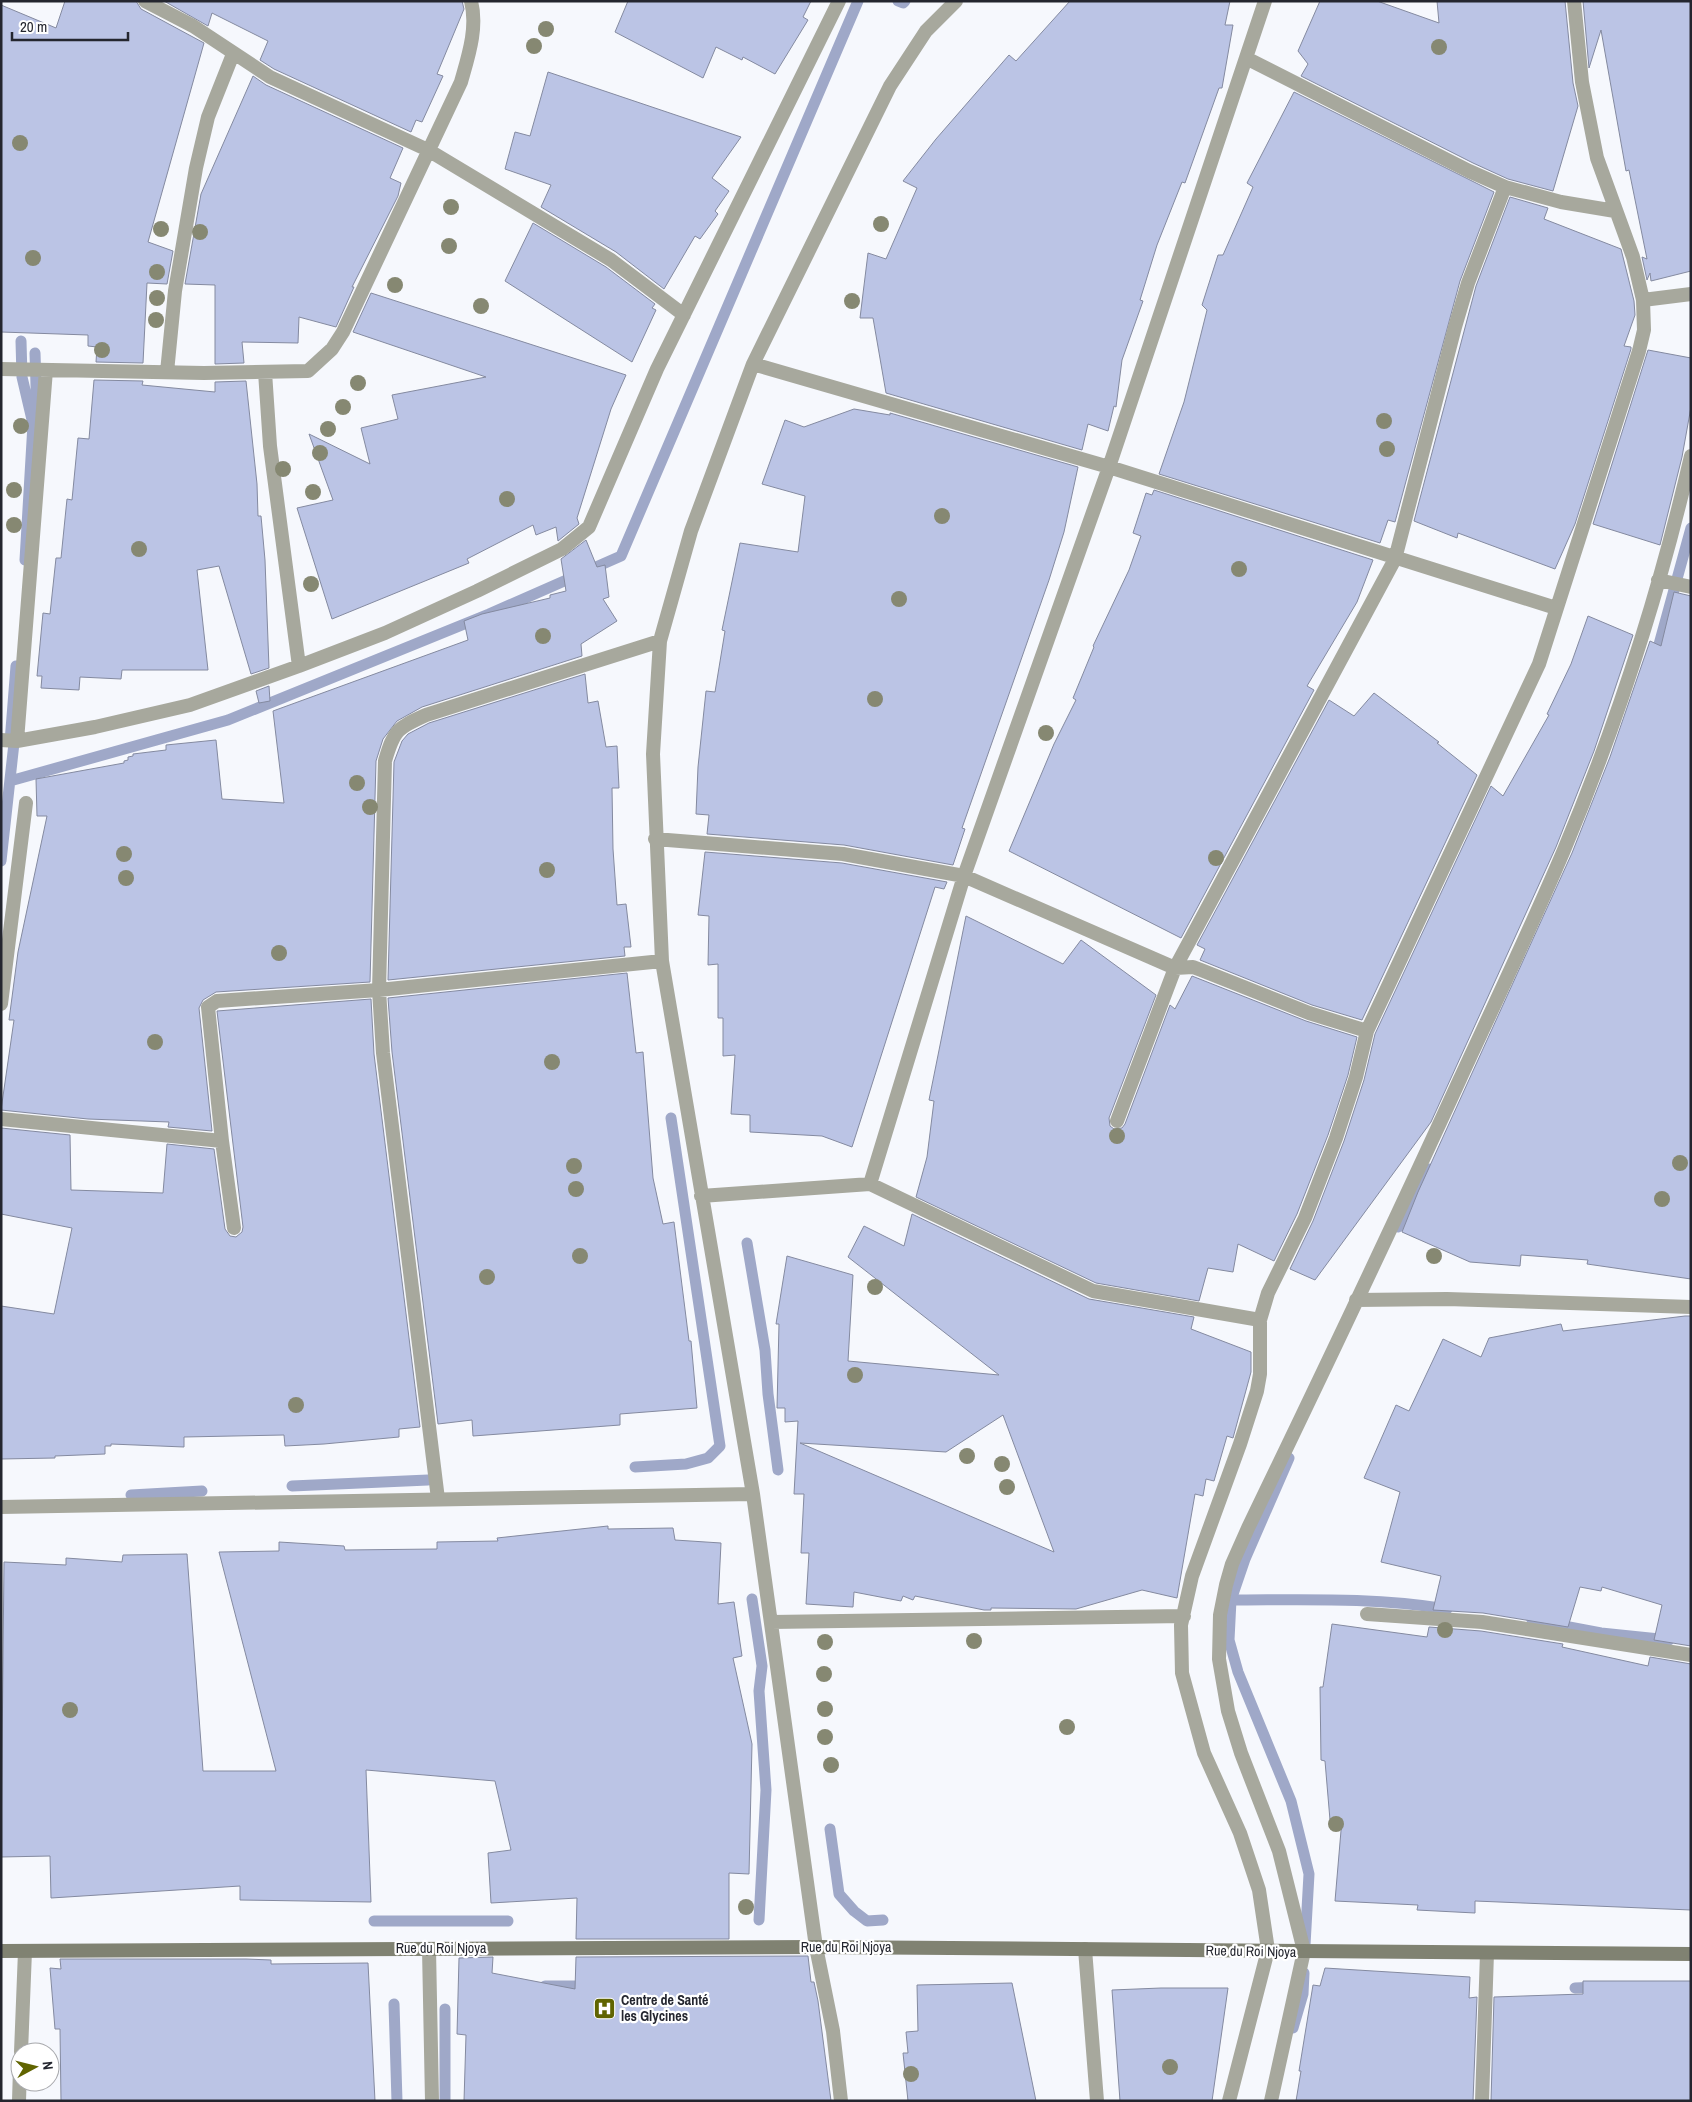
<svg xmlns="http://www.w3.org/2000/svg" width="1692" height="2102" viewBox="0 0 1692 2102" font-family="'Archivo Narrow',sans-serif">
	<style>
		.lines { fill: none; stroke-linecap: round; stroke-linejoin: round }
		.stream { stroke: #9fa8c8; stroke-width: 11 }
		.building { fill: #bbc4e5; stroke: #848aa0; fill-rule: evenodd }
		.minor { stroke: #a7a89d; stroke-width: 14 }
		.secondary { stroke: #808272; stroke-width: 14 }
		.tree { fill: #868872 }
		.labels { text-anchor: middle; stroke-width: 4.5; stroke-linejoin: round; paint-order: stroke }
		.street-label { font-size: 14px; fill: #24262f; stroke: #fff }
		.poi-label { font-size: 14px; font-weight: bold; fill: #24262f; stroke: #fff; text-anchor: start }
	</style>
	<rect width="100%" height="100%" fill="#f6f8fd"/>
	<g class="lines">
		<path class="stream" d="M898 1 903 3 905 1
			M21 341 22 377 33 424 25 560
			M35 353 37 417
			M1655 659 1691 528
			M10 742 16 666
			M10 781 228 720 489 614 621 556 858 1
			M1 861 15 734
			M1398 1227 1430 1169
			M747 1243 765 1350 768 1394 778 1470
			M1289 1458 1245 1559 1231 1600 1229 1640 1238 1672 1291 1801 1309 1874 1305 1945
			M635 1467 686 1464 708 1458 720 1446 671 1118
			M292 1486 428 1480
			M131 1495 202 1491
			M752 1599 762 1666 759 1691 766 1790 759 1920
			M1231 1600C1304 1600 1374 1597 1447 1609
			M1532 1620 1601 1633 1669 1640
			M830 1829 839 1894 854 1911 867 1921 883 1920
			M374 1921H508
			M545 1986H579
			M1575 1988 1598 1987
			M394 2004 397 2101
			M1293 2028 1303 1994 1304 1973
			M445 2101V2009"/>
	</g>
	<path class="building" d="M65 1H136L141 9 204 43 148 242 173 251 167 284 147 283 143 363 96 362 97 347 88 346V335L1 332V5L56 28Z
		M164 1H462L464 9 437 74 443 76 422 122 416 120 411 132 274 69 260 60 268 41 212 13 208 26Z
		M628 1H811L803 17 808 20 775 74 743 57 742 60 716 47 703 78 615 32Z
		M1070 1H1230L1225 25H1233L1222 88H1219L1185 183 1182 182 1157 245 1140 300 1143 301 1122 360 1116 407 1114 406 1108 431 1088 424 1082 450 886 393 873 318H860L868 253 886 259 917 188 903 181 936 139 1009 55 1016 61Z
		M1320 1H1377L1439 23 1437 1H1565L1573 83 1578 106 1553 191 1508 179 1473 163 1301 76 1308 64 1298 51Z
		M1583 1H1691V271L1651 281 1650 273 1647 280 1642 257 1647 259 1629 170 1626 171 1601 30 1589 68Z
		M548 72 741 137 712 178 729 191 715 211 718 214 700 239 695 236 664 289 616 252 541 207 551 185 505 169 515 132 530 136Z
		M253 76 266 85 403 148 390 178 401 183 398 196 352 287H354L336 327 299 317 298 343 242 342 244 363 215 364V285L185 284 201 194Z
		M1294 92 1494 192 1460 281 1395 522 1388 520 1380 543 1159 474 1184 402 1207 310 1202 305 1218 255H1223L1253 187 1247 183Z
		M1510 197 1548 208 1544 219 1621 249 1634 301 1635 315 1624 346 1631 347V349L1575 524 1555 569 1458 533 1457 538 1414 521 1476 286Z
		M533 223 606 267 655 304 652 308 656 310 632 362 505 281Z
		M371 293 626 375 611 409 577 518 579 524 558 541 556 527 536 535 533 525 467 559 469 563 332 619 297 508 333 500 309 434 370 464 361 428 398 419 392 395 486 377 353 332Z
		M1648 350 1691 358V407L1682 457 1660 545 1593 524Z
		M94 380 143 381 142 385 215 392V382L246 381 257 484 258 516H261L265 560 269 668 251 674 219 566 197 570 208 670H122L121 679 80 677 79 690 41 688 42 676H37L43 613 50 614 56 558H61L67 499 72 500 78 438 89 439Z
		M854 409 890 415V413L1078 467 1064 532 1049 580 962 828 965 829 953 865 844 845 707 834 709 815 696 814 698 767 706 691 715 692 725 631 722 630 740 543 798 552 805 496 762 484 785 420 804 427Z
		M1154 490 1373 560 1357 602 1307 686 1314 690 1181 938 1009 851 1054 744 1076 700 1073 698 1094 647 1093 646 1129 570 1141 536 1133 533 1146 493 1152 495Z
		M586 540 597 567 605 565 609 597 603 599 617 621 581 644 582 656 422 707 397 721 383 739 376 761 370 982 216 992 203 1000 199 1008 212 1131 168 1127 169 1122 88 1119 1 1110 14 1020H9L18 952 47 816H37L36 779 124 763V761L128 760V757L133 756V754L166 750V745L216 740 222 799 284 803 273 711 468 640 464 621 482 614 550 598V595L566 591 561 559Z
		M1674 592 1691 596V1279L1587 1264 1588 1260 1521 1255 1520 1266 1470 1262 1402 1232 1418 1192 1572 853 1610 757 1650 641 1661 646Z
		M1588 616 1633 635 1594 751 1556 847 1431 1122 1315 1280 1290 1269 1313 1221 1344 1141 1364 1080 1375 1034 1491 786 1503 796 1549 715 1547 714 1571 664Z
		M585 674 588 703 598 701 606 747 617 746 619 788H612L613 849 617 905 626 904 631 947H624L625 956 388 980 394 762 402 741 408 734 429 723Z
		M269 686 270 701 259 703 256 691Z
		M1374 693 1439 742 1437 743 1477 775 1362 1020 1312 1005 1200 960 1205 949 1197 945 1329 700 1354 716Z
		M705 852 842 863 947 882 944 889 935 887 852 1147 822 1136 750 1132V1115L731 1114 735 1055 723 1056V1018H718V964L708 965 709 916 698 915Z
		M966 916 1063 964 1081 940 1156 995 1109 1118 1110 1126 1114 1129 1122 1128 1125 1124 1170 1005 1175 1009 1192 976 1306 1021 1357 1037 1348 1075 1328 1135 1297 1214 1274 1261 1238 1244 1233 1272 1208 1268 1199 1301 1096 1283 916 1197 927 1157 934 1101 929 1100Z
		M627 973 636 1053 643 1052 653 1178 663 1224 674 1222 689 1341H691L697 1408 620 1414V1425L473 1436 472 1420 438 1424 392 1052 388 998Z
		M371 999 374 1054 420 1427 399 1429V1437L324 1444 285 1446 284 1435 184 1437V1447L111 1444V1446H105V1454L55 1456V1458L1 1459V1306L54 1314 72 1228 1 1214V1128L70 1135 71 1190 163 1193 167 1144 214 1149 225 1229 230 1236 236 1237 242 1232 243 1227 217 1011Z
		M912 1214 1089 1299 1194 1317 1191 1329 1251 1352V1372L1233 1438 1227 1436 1214 1481 1206 1479 1203 1496 1195 1494 1177 1598 1142 1590 1076 1609 991 1608V1610H984L915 1596 913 1600 903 1596 901 1601 854 1592 853 1607 806 1604 809 1553H801L804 1494H794L798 1421 785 1422V1408H777L779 1324H776L787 1256 853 1275 848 1361 999 1375 848 1257 864 1226 904 1246ZM1003 1415 1054 1552 800 1443 946 1452Z
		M1685 1316H1691V1646L1654 1640 1662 1605 1602 1587 1601 1591 1580 1587 1568 1627 1483 1613 1433 1610 1441 1576 1381 1562 1400 1492 1364 1478 1396 1405 1409 1411 1443 1339 1481 1357 1489 1338 1561 1324 1563 1331Z
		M608 1526V1529L673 1528 675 1540 721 1543 718 1604 734 1602 742 1656 733 1658 752 1744 749 1874 729 1873V1939H576L577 1898 491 1903 488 1853 511 1850 495 1781 366 1770 371 1902 240 1900V1886L51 1898 50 1856 1 1857 4 1562 66 1565V1558L122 1562 123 1555 187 1554 203 1771H276L219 1552 279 1551V1542L344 1546 345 1550 437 1549V1542L498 1541 497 1538Z
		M1332 1624 1427 1637 1429 1627 1481 1631 1563 1644 1562 1647 1648 1666 1650 1657 1691 1664V1910L1475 1901V1913L1417 1910 1418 1905 1335 1901 1342 1819 1330 1820 1325 1761 1321 1760 1320 1687H1323Z
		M808 1956 811 1982H814L818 2001 831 2101H464L466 2035 457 2034 459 1958 493 1957 492 1973 575 1989 576 1957Z
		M60 1959H246L271 1960V1964L368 1963 375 2101H61L60 2029H55L50 1968 61 1969Z
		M1325 1968 1470 1977 1469 1998 1477 1997 1473 2101H1296L1301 2071H1299L1313 1985 1320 1986Z
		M1583 1981H1691V2101H1491L1494 1997 1583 1994Z
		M1012 1983 1036 2101H908L903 2053H908L906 2032 918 2031 917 1985Z
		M1161 1988H1228L1212 2101H1120L1112 1990Z"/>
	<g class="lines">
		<path class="minor" d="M145 1 193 26 270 77 428 150 611 260 684 315
			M1574 1 1582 82 1597 158 1633 257 1643 300
			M1505 187 1561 202 1615 211
			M753 364 1109 467 1556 608
			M1 369 204 373 308 371 332 349 343 332 461 82C468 57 478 28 471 1
			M167 372 175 291 196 168 208 117 233 54
			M265 372 270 446 299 666
			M1658 580 1691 587
			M1 740 17 741 46 370
			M17 741 95 727 190 705 299 666 385 633 477 591 562 549 589 527 657 369 839 1
			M655 839 843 854 964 876 1175 968 1193 967 1201 970 1309 1013 1367 1031
			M1 1004 26 803
			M1 1119 222 1141
			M1117 1121 1175 968 1395 559 1455 327 1468 283 1505 187 1469 171 1246 58
			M870 1184 964 876 1109 467 1265 1
			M701 1196 870 1184 1093 1291 1260 1320 1268 1293 1305 1218 1336 1138 1356 1077 1367 1031 1539 664 1639 351 1644 330 1643 300 1691 294
			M234 1228 222 1141 208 1007 217 1001 379 990 662 961
			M1356 1300 1447 1299 1691 1307
			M438 1499 383 1053 379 990 385 761C394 730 397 728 426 715L660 641
			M1 1507 753 1494
			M1367 1614 1482 1622 1691 1655
			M771 1622 1184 1616
			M429 1949 432 2101
			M1085 1949 1097 2101
			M21 2052 25 1951
			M19 2101 20 2068
			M841 2101 833 2031 816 1947 753 1494 662 961 653 754 660 641 691 531 753 364 890 86 926 31 956 1
			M1229 2101 1268 1950 1259 1890 1240 1833 1204 1753 1182 1673 1181 1625 1192 1576 1240 1444 1257 1391 1260 1374V1320
			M1271 2101 1304 1951 1279 1851 1241 1753 1228 1711 1219 1659 1220 1615 1226 1585 1232 1564 1248 1528C1320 1379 1391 1230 1460 1079 1495 1003 1531 928 1564 850 1617 724 1660 590 1691 456
			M1482 2101 1487 1953"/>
		<path class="secondary" d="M1 1951 816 1947 1691 1954"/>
	</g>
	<g class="tree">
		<circle cx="546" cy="29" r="8"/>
		<circle cx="534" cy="46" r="8"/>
		<circle cx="1439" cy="47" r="8"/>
		<circle cx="20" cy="143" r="8"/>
		<circle cx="451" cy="207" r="8"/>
		<circle cx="881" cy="224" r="8"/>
		<circle cx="161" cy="229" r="8"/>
		<circle cx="200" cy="232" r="8"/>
		<circle cx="449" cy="246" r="8"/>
		<circle cx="33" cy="258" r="8"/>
		<circle cx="157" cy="272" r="8"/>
		<circle cx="395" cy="285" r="8"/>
		<circle cx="157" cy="298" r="8"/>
		<circle cx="852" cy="301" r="8"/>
		<circle cx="481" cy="306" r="8"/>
		<circle cx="156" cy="320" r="8"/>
		<circle cx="102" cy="350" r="8"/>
		<circle cx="358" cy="383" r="8"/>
		<circle cx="343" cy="407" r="8"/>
		<circle cx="1384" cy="421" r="8"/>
		<circle cx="21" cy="426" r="8"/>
		<circle cx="328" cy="429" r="8"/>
		<circle cx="1387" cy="449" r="8"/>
		<circle cx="320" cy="453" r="8"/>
		<circle cx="283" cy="469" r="8"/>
		<circle cx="14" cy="490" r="8"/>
		<circle cx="313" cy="492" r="8"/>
		<circle cx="507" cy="499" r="8"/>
		<circle cx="942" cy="516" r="8"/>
		<circle cx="14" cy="525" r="8"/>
		<circle cx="139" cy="549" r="8"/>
		<circle cx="1239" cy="569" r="8"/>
		<circle cx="311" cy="584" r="8"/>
		<circle cx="899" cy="599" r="8"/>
		<circle cx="543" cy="636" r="8"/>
		<circle cx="875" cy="699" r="8"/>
		<circle cx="1046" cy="733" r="8"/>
		<circle cx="357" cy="783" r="8"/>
		<circle cx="370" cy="807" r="8"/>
		<circle cx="124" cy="854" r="8"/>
		<circle cx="1216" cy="858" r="8"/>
		<circle cx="547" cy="870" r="8"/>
		<circle cx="126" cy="878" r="8"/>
		<circle cx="279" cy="953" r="8"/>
		<circle cx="155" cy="1042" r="8"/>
		<circle cx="552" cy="1062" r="8"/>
		<circle cx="1117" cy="1136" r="8"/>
		<circle cx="1680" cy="1163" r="8"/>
		<circle cx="574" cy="1166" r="8"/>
		<circle cx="576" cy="1189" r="8"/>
		<circle cx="1662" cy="1199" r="8"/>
		<circle cx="580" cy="1256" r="8"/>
		<circle cx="1434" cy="1256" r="8"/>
		<circle cx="487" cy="1277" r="8"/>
		<circle cx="875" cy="1287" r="8"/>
		<circle cx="855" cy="1375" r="8"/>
		<circle cx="296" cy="1405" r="8"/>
		<circle cx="967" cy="1456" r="8"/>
		<circle cx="1002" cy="1464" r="8"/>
		<circle cx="1007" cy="1487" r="8"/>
		<circle cx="1445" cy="1630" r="8"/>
		<circle cx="974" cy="1641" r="8"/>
		<circle cx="825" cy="1642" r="8"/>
		<circle cx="824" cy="1674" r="8"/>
		<circle cx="825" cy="1709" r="8"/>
		<circle cx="70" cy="1710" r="8"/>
		<circle cx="1067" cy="1727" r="8"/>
		<circle cx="825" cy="1737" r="8"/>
		<circle cx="831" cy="1765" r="8"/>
		<circle cx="1336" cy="1824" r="8"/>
		<circle cx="746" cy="1907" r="8"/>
		<circle cx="1170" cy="2067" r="8"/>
		<circle cx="911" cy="2074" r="8"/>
	</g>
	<defs>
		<symbol id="hospital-square" viewBox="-11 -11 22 22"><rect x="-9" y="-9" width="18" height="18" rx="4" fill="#606400" stroke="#fff"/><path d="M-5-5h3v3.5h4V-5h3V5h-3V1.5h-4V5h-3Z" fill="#fff"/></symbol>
	</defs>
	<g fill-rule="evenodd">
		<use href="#hospital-square" x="592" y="1996" width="25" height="25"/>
	</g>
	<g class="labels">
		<g class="street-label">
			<text x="846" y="1952">Rue du Roi Njoya</text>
			<text x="441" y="1953">Rue du Roi Njoya</text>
			<text transform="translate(1251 1951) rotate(1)" y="5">Rue du Roi Njoya</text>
		</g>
		<g class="poi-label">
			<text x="621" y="2005">Centre de Santé<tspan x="621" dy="16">les Glycines</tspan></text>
		</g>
	</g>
	<rect width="1692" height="2102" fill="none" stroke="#24262f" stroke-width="5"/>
	<g transform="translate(35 2067) rotate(83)"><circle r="24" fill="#ffffff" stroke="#a7a8ac"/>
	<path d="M0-4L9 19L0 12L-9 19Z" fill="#606400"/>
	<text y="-8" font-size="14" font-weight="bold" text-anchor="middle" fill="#24262f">N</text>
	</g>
	<path d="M12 32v8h116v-8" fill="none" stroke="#24262f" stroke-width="2.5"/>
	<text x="20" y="32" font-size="15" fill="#24262f" stroke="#ffffff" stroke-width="4" paint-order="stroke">20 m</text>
</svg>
